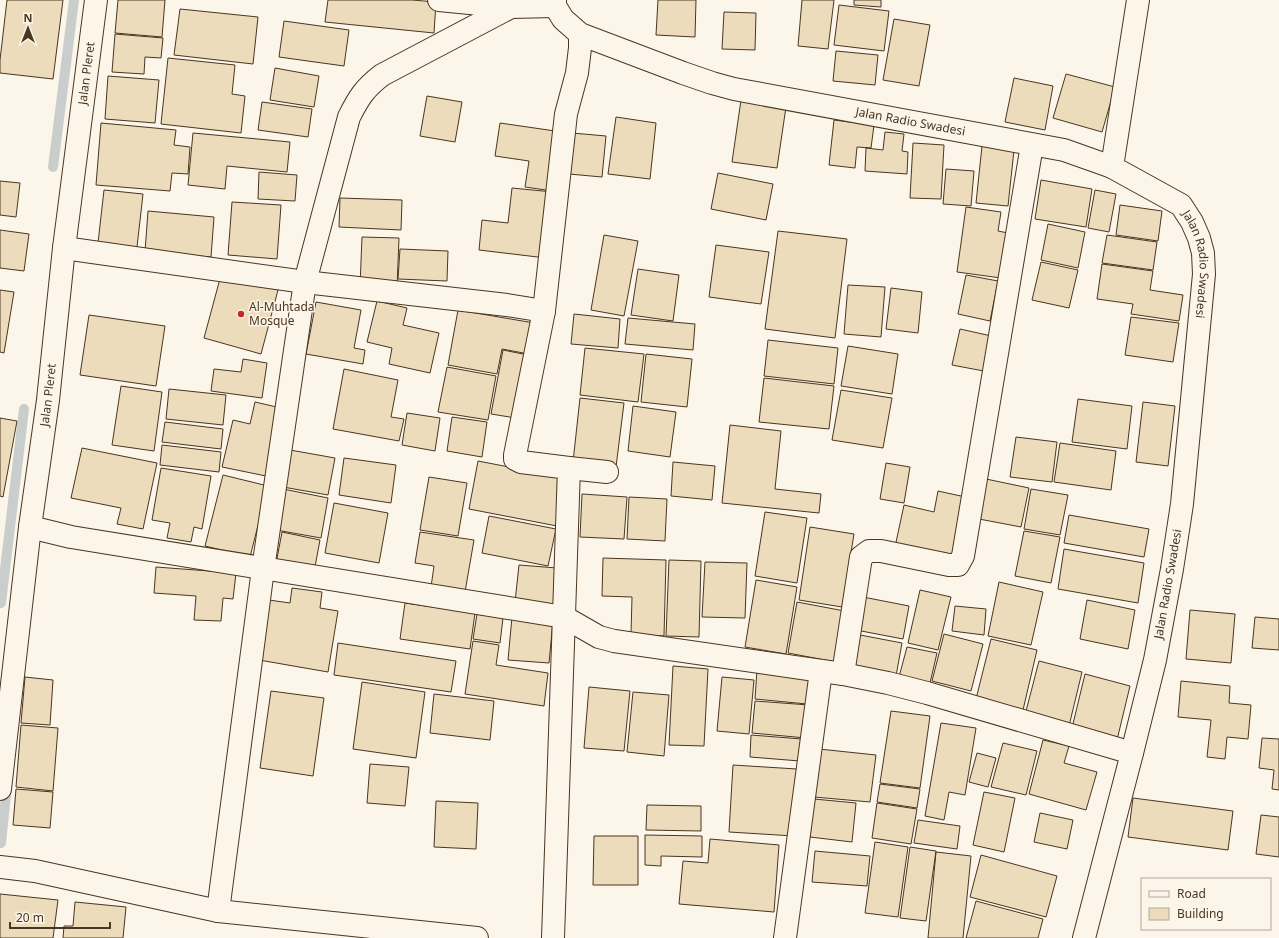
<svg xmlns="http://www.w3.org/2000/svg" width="1279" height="938" viewBox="0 0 1279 938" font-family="'Noto Sans',sans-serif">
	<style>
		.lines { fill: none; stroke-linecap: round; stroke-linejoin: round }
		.stream { stroke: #c9cecd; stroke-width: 10 }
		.building { fill: #ecdcbc; stroke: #4a3520 }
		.minor-casing { stroke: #4a3520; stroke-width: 24 }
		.secondary-casing { stroke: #4a3520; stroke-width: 24 }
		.minor { stroke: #fbf6e9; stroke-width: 22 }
		.secondary { stroke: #fbf6e9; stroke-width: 22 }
		.poi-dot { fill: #c62828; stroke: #fbf6e9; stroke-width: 1.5 }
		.labels { text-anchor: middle; stroke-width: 3; stroke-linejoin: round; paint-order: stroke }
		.street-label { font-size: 12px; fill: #4a3520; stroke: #fbf6e9 }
		.poi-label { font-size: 12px; fill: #4a3520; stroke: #fbf6e9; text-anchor: start }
	</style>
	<rect width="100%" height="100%" fill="#fbf6e9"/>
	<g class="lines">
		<path class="stream" d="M53 167 74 0
			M1 603 24 409
			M1 843 7 786"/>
	</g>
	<path class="building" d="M7 0H63L53 79 0 73V60Z
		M118 0H165L162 37 115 33Z
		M328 0H412L436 2 434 33 325 22Z
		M658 0H696L695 37 656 35Z
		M802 0H834L828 49 798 46Z
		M854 0H881V7L854 5Z
		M839 5 889 11 884 51 834 45Z
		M180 9 258 17 253 64 174 55Z
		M724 12 756 13 755 50 722 49Z
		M894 19 930 25 919 86 883 80Z
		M284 21 349 30 344 66 279 57Z
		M115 34 163 38 161 58 145 57 144 74 112 72Z
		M836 51 878 55 875 85 833 81Z
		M168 58 235 65 232 94 245 96 241 133 161 124Z
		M275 68 319 76 314 107 270 100Z
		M1066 74 1115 87 1102 132 1053 118Z
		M108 76 159 80 155 123 105 119Z
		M1014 78 1053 86 1045 130 1005 122Z
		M427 96 462 102 455 142 420 136Z
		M741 100 786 107 777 168 732 162Z
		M262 102 312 109 308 137 258 130Z
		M616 117 656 123 650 179 608 174Z
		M834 120 874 125 871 148 857 147 855 168 829 165Z
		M101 123 176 130 174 145 190 147 188 174 172 173 170 191 96 185Z
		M500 123 562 132 553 191 525 187 529 161 495 156Z
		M885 132 904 134 902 151 908 152 907 174 865 171 866 148 883 150Z
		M193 133 290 142 287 172 227 166 225 189 188 185Z
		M572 133 606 136 602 177 569 174Z
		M913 143 944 145 941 199 910 198Z
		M982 146 1014 150 1008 206 976 203Z
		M946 169 974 171 971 206 943 204Z
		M259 172 297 175 295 201 258 199Z
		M718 173 773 184 766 220 711 209Z
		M1041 180 1092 189 1086 227 1035 219Z
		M0 181 20 183 16 217 0 215Z
		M512 188 553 192 546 258 479 250 482 220 508 223Z
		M104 190 143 194 137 247 98 243Z
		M1095 190 1116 194 1109 232 1088 228Z
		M340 198 402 200 401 230 339 227Z
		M232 202 281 205 277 259 228 255Z
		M1120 205 1162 211 1158 241 1116 235Z
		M966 207 1001 212 998 231 1008 233 1001 278 957 272Z
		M148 211 214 217 211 257 145 252Z
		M1048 224 1085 232 1078 268 1041 260Z
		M0 230 29 234 24 271 0 268Z
		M778 231 847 239 835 338 765 329Z
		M604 235 638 241 624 316 591 310Z
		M1107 235 1157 242 1153 270 1102 263Z
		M362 237 399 238 397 288 360 286Z
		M716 245 769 252 761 304 709 297Z
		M400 249 448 251 447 281 398 279Z
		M1041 262 1078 270 1069 308 1032 300Z
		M1102 264 1153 271 1150 290 1183 295 1179 321 1131 314 1133 304 1097 299Z
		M638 269 679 275 673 321 631 315Z
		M221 275 278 290 261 354 204 338Z
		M966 275 998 281 990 321 958 314Z
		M848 285 885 287 881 337 844 334Z
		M891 288 922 292 918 333 886 329Z
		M0 290 14 292 4 353 0 352Z
		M377 301 407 308 403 325 439 333 430 373 389 364 392 348 367 342Z
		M316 302 361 310 354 348 365 350 363 364 306 354Z
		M458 310 540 324 534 355 502 349 497 374 448 365Z
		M574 314 620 319 618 348 571 344Z
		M89 315 165 326 156 386 80 375Z
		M1131 317 1179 323 1173 362 1125 355Z
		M628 318 695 324 693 350 625 344Z
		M960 329 996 337 989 372 952 365Z
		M768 340 838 348 834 384 764 376Z
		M848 346 898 354 892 394 841 386Z
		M585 348 644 354 638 402 580 395Z
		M503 350 533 356 522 419 491 414Z
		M646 354 692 359 687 407 641 402Z
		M243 359 267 363 262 398 211 391 214 369 241 372Z
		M447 367 496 376 488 420 438 412Z
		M344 369 398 380 391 417 404 419 399 441 333 429Z
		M764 378 834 386 829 429 759 422Z
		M121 386 162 392 154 451 112 445Z
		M169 389 226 395 223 425 166 419Z
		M841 390 892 398 883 448 832 440Z
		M580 398 624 403 616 467 573 462Z
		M1078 399 1132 406 1127 449 1072 442Z
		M255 402 281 408 266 476 222 467 233 420 250 424Z
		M1143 402 1175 406 1168 466 1136 462Z
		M633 406 676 412 670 457 628 451Z
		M407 413 440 418 435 451 402 445Z
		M452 417 487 422 482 457 447 451Z
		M0 418 17 421 3 497 0 496Z
		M165 422 223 429 221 449 162 442Z
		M730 425 781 431 775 489 821 494 819 513 722 503Z
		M1016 437 1057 442 1052 482 1010 477Z
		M1060 443 1116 451 1111 490 1054 482Z
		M162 445 221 452 219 472 160 465Z
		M82 448 157 463 143 529 117 524 121 508 71 498Z
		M290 450 335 458 328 495 283 487Z
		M344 458 396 465 391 503 339 495Z
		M478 461 566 478 557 526 469 509Z
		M673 462 715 466 712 500 671 496Z
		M886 463 910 467 904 503 880 499Z
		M161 468 211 476 202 529 194 527 191 542 167 538 170 523 152 520Z
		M223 475 268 486 250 557 205 546Z
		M429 477 467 483 458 536 420 530Z
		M986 479 1029 488 1021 527 979 519Z
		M283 489 328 498 321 538 276 530Z
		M1031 489 1068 495 1060 535 1024 529Z
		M938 491 970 498 956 560 895 547 904 505 934 512Z
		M582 494 627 497 624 539 580 537Z
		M629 497 667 499 665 541 627 539Z
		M334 503 388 513 379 563 325 553Z
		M765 512 807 518 797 583 755 576Z
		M1069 515 1149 529 1144 557 1064 543Z
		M489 516 556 529 548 566 482 553Z
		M810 527 854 534 842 607 799 600Z
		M1024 531 1060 537 1051 583 1015 576Z
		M282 532 320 540 314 572 276 564Z
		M420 532 474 540 465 592 431 587 434 566 415 563Z
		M1064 549 1144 563 1138 603 1058 589Z
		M603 558 666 560 664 636 631 634 632 597 602 596Z
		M669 560 701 561 699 637 666 636Z
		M705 562 747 563 745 618 702 617Z
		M519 565 557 568 553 606 515 602Z
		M156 567 236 573 233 599 223 598 221 621 194 620 196 596 154 593Z
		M756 580 797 587 786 654 745 647Z
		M999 582 1043 592 1031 645 988 636Z
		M292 588 322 592 320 608 338 611 328 672 259 660 269 600 290 603Z
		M920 590 951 597 938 650 908 643Z
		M863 597 909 606 903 639 856 630Z
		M1087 600 1135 610 1128 649 1080 639Z
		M797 602 850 612 841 663 788 653Z
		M405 603 475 613 470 649 400 639Z
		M955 606 986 609 984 635 952 631Z
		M1190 610 1235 614 1231 663 1186 659Z
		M477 614 503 618 500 643 473 639Z
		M512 617 553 621 549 663 508 660Z
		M1255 617 1279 619V650L1252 648Z
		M855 634 902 643 896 676 849 668Z
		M944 634 983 644 971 691 932 681Z
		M991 639 1037 650 1023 710 976 699Z
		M473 641 499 645 496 665 548 673 544 706 465 694Z
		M338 643 456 661 451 692 334 675Z
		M907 647 937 653 930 683 899 677Z
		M1039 661 1082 672 1069 726 1025 715Z
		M673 666 708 669 704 746 669 745Z
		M757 670 810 675 807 704 755 699Z
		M1085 674 1130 686 1117 740 1072 728Z
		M25 677 53 680 50 725 21 723Z
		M722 677 754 680 749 734 717 731Z
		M1181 681 1230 686 1229 703 1251 705 1248 739 1227 737 1225 759 1207 757 1211 720 1178 717Z
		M362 682 425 692 416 758 353 749Z
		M589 687 630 691 624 751 584 748Z
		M271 691 324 698 313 776 260 768Z
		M633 692 669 695 664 756 627 752Z
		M434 694 494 701 490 740 430 733Z
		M755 701 809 705 806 738 752 733Z
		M891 711 930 716 920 788 880 783Z
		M941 723 976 728 965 795 949 792 944 820 925 816Z
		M21 725 58 728 53 791 16 787Z
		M751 735 802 739 800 761 750 757Z
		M1262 738 1279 739V790L1272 789 1274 770 1259 768Z
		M1043 740 1069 746 1064 763 1097 772 1086 810 1029 794Z
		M1003 743 1037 751 1026 795 991 787Z
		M819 749 876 755 870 802 814 797Z
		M977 753 996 758 988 787 969 782Z
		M370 764 409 767 405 806 367 803Z
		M733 765 797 769 794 836 729 832Z
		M880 784 920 789 917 808 877 802Z
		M16 789 53 792 50 828 13 825Z
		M984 792 1015 798 1004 852 973 845Z
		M1133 798 1233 811 1228 850 1128 837Z
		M814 799 856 803 852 842 810 837Z
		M436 801 478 803 476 849 434 847Z
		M877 803 917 809 911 844 872 838Z
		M647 805 701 806V831L646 830Z
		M1040 813 1073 820 1067 849 1034 842Z
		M1261 815 1279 817V857L1256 854Z
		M918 820 960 826 957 849 914 843Z
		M645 835 702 836V857L661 856V866L645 865Z
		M594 836H638V885H593Z
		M710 839 779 845 774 912 679 904 683 861 708 863Z
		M875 842 908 847 898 917 865 913Z
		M910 847 936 851 926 921 900 918Z
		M815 851 870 856 867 886 812 882Z
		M936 852 971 856 963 938H928Z
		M981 855 1057 876 1046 917 970 897Z
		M0 894 58 900 53 938H0Z
		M976 901 1043 919 1038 938H966Z
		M75 902 126 907 123 938H63L64 926H73Z"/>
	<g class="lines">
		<defs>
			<g id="minor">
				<path d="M439 0 511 7 555 6"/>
				<path id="s1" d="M555 0V6L563 19 580 34 683 73 712 83 734 89 1064 150 1112 167 1181 205 1192 222 1199 238 1203 253 1204 274 1182 504 1172 569 1155 660 1132 753 1084 938"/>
				<path d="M1112 167 1138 0"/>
				<path d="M64 248 305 282 507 305 544 311 515 455V459L521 462 569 468 553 938"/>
				<path d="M544 311 566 114 577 73 580 48V34"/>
				<path d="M569 468 607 472"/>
				<path d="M30 527 71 537 564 617 599 637 614 641 843 674 888 683 927 693 1132 753"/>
				<path d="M843 674 861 557 869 551H881L949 565H958L963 556 1032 145"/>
				<path d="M0 867 35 871 218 911 477 938"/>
				<path d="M218 911 263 569 305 282 349 117C359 97 365 88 382 75L511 7"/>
				<path d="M785 938 821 671"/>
			</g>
			<g id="secondary">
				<path id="s2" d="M0 789 30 527 48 400 64 248 96 0"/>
			</g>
		</defs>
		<use href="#minor" class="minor-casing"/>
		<use href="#secondary" class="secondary-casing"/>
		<use href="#minor" class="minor"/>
		<use href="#secondary" class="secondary"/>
	</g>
	<circle class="poi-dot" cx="241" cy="314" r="4"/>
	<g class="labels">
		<g class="street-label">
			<text dy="4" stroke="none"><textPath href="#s2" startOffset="721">Jalan Pleret</textPath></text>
			<text dy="4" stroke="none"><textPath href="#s1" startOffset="387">Jalan Radio Swadesi</textPath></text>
			<text dy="4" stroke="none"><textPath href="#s1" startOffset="736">Jalan Radio Swadesi</textPath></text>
			<text dy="4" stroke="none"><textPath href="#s2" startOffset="397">Jalan Pleret</textPath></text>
			<text transform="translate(1168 584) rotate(-80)" y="4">Jalan Radio Swadesi</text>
		</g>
		<g class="poi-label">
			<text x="249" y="311">Al-Muhtada<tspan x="249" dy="14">Mosque</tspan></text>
		</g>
	</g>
	<rect x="1141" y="878" width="130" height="52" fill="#fbf6e9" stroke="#b4a999"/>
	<rect x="1149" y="891" width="20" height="6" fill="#fbf6e9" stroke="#b4a999"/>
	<text x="1177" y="898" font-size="12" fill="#4a3520">Road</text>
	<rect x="1149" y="908" width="20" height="12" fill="#ecdcbc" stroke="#b4a999"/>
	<text x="1177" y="918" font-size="12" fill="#4a3520">Building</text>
	<g transform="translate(28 28)" stroke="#fbf6e9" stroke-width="3" paint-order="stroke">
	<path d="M0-3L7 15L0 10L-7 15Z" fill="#4a3520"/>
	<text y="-6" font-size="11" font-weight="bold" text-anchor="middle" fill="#4a3520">N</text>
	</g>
	<path d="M10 922v6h100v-6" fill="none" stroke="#4a3520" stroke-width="2"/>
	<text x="16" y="922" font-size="12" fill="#4a3520" stroke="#fbf6e9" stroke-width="3" paint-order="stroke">20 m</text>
</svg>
